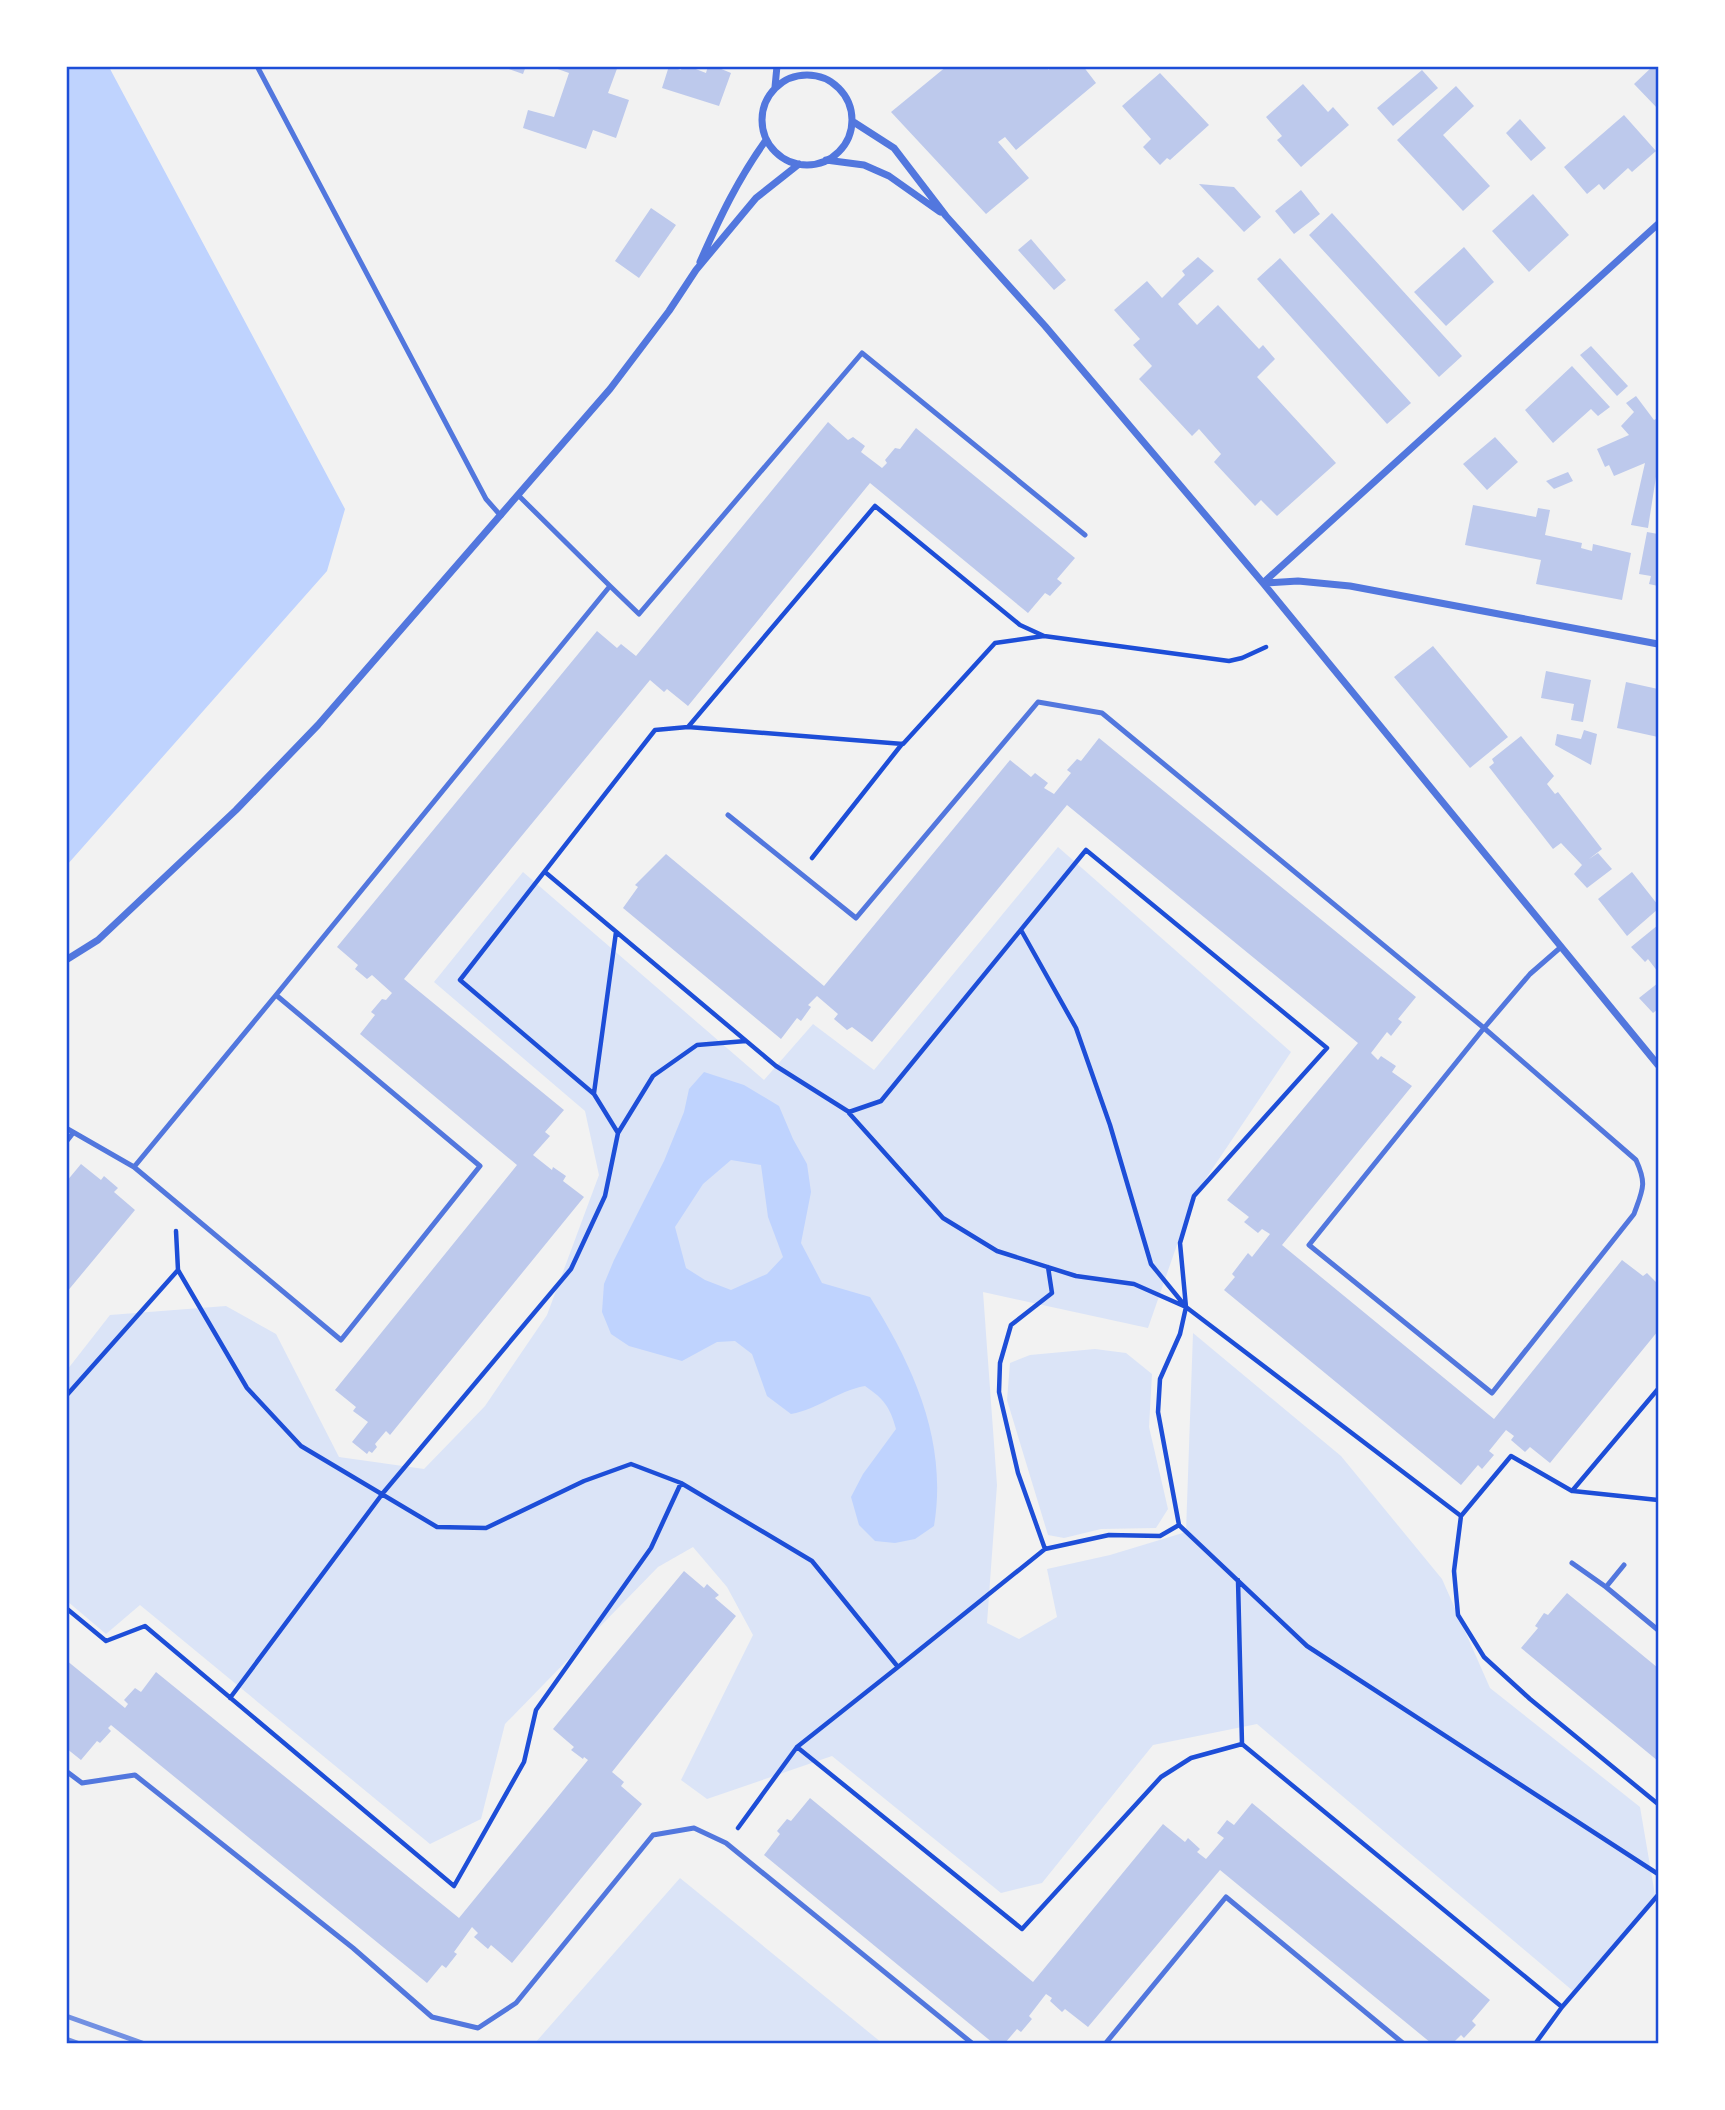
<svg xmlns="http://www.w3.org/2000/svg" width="1725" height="2110" viewBox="0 0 1725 2110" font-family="Georgia,serif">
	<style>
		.green { fill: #dbe4f7 }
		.water { fill: #bfd3fe; fill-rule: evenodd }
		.building { fill: #bdc9ec }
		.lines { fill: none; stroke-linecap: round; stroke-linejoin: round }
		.path { stroke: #1d4ed8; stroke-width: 4.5 }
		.service { stroke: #5277de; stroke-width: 5 }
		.minor { stroke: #5277de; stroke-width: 7 }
		.rail { stroke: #7290e2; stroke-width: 5 }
		.neatline { fill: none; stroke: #1d4ed8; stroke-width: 2.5 }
	</style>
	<rect width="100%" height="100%" fill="#f2f2f2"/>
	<path class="green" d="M1058 847 1291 1052 1194 1196 1148 1328 983 1292 997 1485 987 1623 1019 1639 1057 1617 1047 1569 1110 1555 1186 1532 1193 1333 1341 1456 1442 1579 1490 1688 1640 1807 1655 1895 1573 1991 1257 1724 1153 1745 1042 1883 1001 1893 832 1756 707 1799 681 1780 753 1635 727 1587 693 1547 658 1567 505 1724 481 1819 430 1844 140 1605 106 1634 67 1601V1370L110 1315 226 1306 276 1334 339 1457 424 1469 485 1406 547 1315 599 1175 585 1111 434 982 523 872 764 1080 813 1024 874 1070Z
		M1095 1349 1126 1353 1152 1374 1149 1427 1168 1509 1156 1528 1101 1529 1064 1538 1048 1535 1007 1400 1010 1363 1030 1355Z
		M680 1878 882 2043H535Z"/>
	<path class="water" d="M67 66 109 67 345 509 327 571 67 865Z
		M704 1072 744 1085 779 1106 793 1139 807 1164 811 1192 801 1243 822 1283 870 1297C914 1367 948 1442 934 1526L915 1539 895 1543 875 1541 859 1525 851 1497 863 1474 896 1429C890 1407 884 1399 865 1386 837 1391 819 1409 791 1414L767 1396 752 1354 735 1341 717 1342 682 1361 629 1346 611 1334 602 1312 604 1284 614 1260 664 1161 684 1112 689 1089ZM731 1160 761 1165 768 1217 783 1257 767 1274 731 1290 705 1280 686 1268 675 1227 703 1184Z"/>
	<path class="building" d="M500 66H526L523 74Z
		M549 66H618L608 93 629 100 616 138 593 130 586 149 523 128 528 110 554 117 569 73Z
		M669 66 681 70 682 66H688L706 73 708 66H714L731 73 719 106 662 88Z
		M947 66H1048V70L1052 66H1083L1096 83 1016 150 1005 137 998 142 1029 178 986 214 891 112Z
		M1653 66H1658V109L1634 84Z
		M1422 70 1438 88 1393 126 1377 108Z
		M1160 73 1209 125 1170 160 1167 158 1160 165 1143 147 1151 139 1122 106Z
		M1303 84 1328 112 1333 107 1349 125 1301 167 1277 140 1282 136 1266 117Z
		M1456 86 1474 106 1443 135 1490 186 1463 211 1397 140Z
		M1624 115 1656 151 1632 172 1628 168 1604 190 1599 184 1587 194 1564 167Z
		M1520 119 1546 148 1531 161 1506 133Z
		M1199 184 1234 187 1261 217 1244 232Z
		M1301 190 1320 214 1294 234 1275 211Z
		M1533 194 1569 235 1529 272 1492 231Z
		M651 208 676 225 639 278 615 261Z
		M1332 213 1462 356 1439 377 1309 235Z
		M1031 239 1066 280 1054 290 1018 250Z
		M1464 247 1494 282 1446 326 1414 292Z
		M1198 257 1214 271 1178 304 1197 325 1218 305 1259 349 1263 345 1275 359 1257 377 1336 463 1277 516 1261 500 1255 506 1214 462 1221 454 1199 429 1192 436 1139 379 1152 366 1133 345 1140 339 1114 310 1147 281 1162 298 1185 275 1182 271Z
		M1280 258 1411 403 1387 424 1257 279Z
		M1591 346 1628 386 1617 396 1580 355Z
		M1572 366 1610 407 1598 416 1591 409 1553 443 1525 410Z
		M1636 396 1654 420 1658 418V464L1648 528 1631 525 1645 463 1614 476 1609 465 1605 467 1597 449 1629 435 1621 426 1634 412 1626 403Z
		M828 422 848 440 853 437 865 446 861 452 882 468 887 463 885 460 895 448 900 449 916 428 1075 558 1057 579 1062 583 1050 596 1045 593 1028 613 870 483 688 706 667 689 664 692 650 680 404 979 564 1110 545 1132 550 1136 533 1155 552 1170 553 1167 566 1176 563 1181 584 1197 390 1435 386 1431 375 1444 377 1447 372 1453 369 1451 367 1454 352 1442 368 1422 353 1411 356 1407 335 1390 517 1165 360 1034 375 1015 371 1012 382 999 386 1000 392 993 372 975 367 979 355 969 358 965 337 947 597 631 617 648 621 644 636 656Z
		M1495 437 1518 462 1487 490 1463 464Z
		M1568 472 1573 481 1554 489 1546 481Z
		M1473 505 1536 517 1538 508 1550 510 1545 535 1582 543 1581 548 1592 551 1593 544 1631 553 1622 600 1536 584 1541 560 1465 545Z
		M1647 532 1658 534V586L1649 584 1651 576 1639 574Z
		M1433 646 1508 737 1470 768 1394 677Z
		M1546 671 1591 680 1583 722 1571 720 1574 704 1541 698Z
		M1626 682 1658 689V737L1617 728Z
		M1584 730 1597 734 1591 765 1555 745 1557 734 1581 739Z
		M1521 736 1554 776 1547 784 1555 794 1558 792 1602 849 1589 859 1598 853 1612 869 1587 888 1574 874 1582 865 1561 843 1553 849 1489 767 1494 763 1492 759Z
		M1099 738 1416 997 1398 1019 1402 1022 1391 1036 1387 1032 1371 1053 1378 1060 1381 1056 1396 1066 1392 1072 1412 1086 1282 1245 1494 1419 1622 1260 1643 1276 1647 1273 1658 1284 1657 1289 1658 1290V1331L1550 1463 1530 1447 1525 1452 1511 1440 1514 1436 1506 1430 1489 1451 1494 1455 1482 1469 1478 1465 1461 1485 1224 1290 1235 1277 1232 1274 1248 1253 1252 1257 1270 1234 1262 1229 1258 1233 1244 1222 1249 1217 1227 1200 1358 1043 1067 805 872 1042 852 1027 847 1030 834 1019 838 1014 817 996 808 1005 811 1007 801 1021 797 1018 781 1039 623 908 638 887 635 885 666 854 824 986 1010 760 1031 777 1035 773 1048 783 1044 788 1054 794 1071 773 1067 770 1077 759 1081 761Z
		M1632 872 1658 905V909L1627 936 1598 899Z
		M1658 925V972L1648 959 1645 962 1631 947Z
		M1658 983V1009L1653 1013 1639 998Z
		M81 1164 101 1180 104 1176 118 1188 114 1192 135 1210 66 1293V1182Z
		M684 1571 704 1588 707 1584 719 1595 715 1598 736 1616 612 1772 624 1782 621 1786 642 1804 512 1963 491 1945 488 1949 474 1937 478 1933 472 1927 454 1952 457 1954 446 1968 442 1965 427 1983 111 1725 108 1728 111 1731 100 1743 97 1741 81 1760 66 1748V1660L125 1708 128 1704 124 1700 135 1688 141 1692 156 1672 459 1918 588 1760 584 1757 583 1759 571 1750 574 1747 553 1729Z
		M1567 1593 1658 1668V1761L1521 1648 1538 1628 1535 1626 1544 1613 1548 1615Z
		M810 1798 1033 1982 1163 1824 1185 1842 1188 1838 1200 1849 1197 1852 1206 1859 1224 1838 1217 1833 1227 1820 1234 1825 1252 1803 1490 2000 1472 2021 1476 2025 1464 2038 1461 2035 1453 2043H1431L1220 1870 1088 2027 1065 2009 1062 2012 1050 2001 1052 1998 1046 1994 1029 2016 1032 2019 1021 2032 1017 2029 1005 2043H993L764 1855 780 1834 777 1831 787 1819 791 1821Z"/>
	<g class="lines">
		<path class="path" d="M688 727 903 744 995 643 1044 636
			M812 858 902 744
			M545 872 776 1066 849 1112 881 1101 1086 850 1327 1048 1194 1196 1180 1243 1186 1307 1461 1516 1511 1456 1572 1491 1658 1389
			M594 1093 616 932
			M849 1113 943 1218 997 1251 1076 1276 1134 1284 1186 1307 1151 1264 1110 1125 1076 1028 1021 930
			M618 1133 653 1076 697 1045 746 1041
			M178 1270 247 1388 301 1446 437 1527 486 1528 584 1481 631 1464 681 1483
			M66 1396 178 1270 176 1231
			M1573 1491 1658 1500
			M1461 1516 1454 1571 1458 1615 1484 1657 1530 1699 1658 1804
			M1179 1525 1307 1646 1658 1874
			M1045 1549 1109 1535 1160 1536 1179 1525 1158 1412 1160 1379 1180 1334 1186 1307
			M1238 1580 1242 1744
			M66 1608 106 1641 145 1626 454 1886 524 1762 536 1710 651 1548 681 1483 812 1561 898 1667 797 1747 738 1828
			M898 1667 1045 1549 1018 1473 999 1392 1000 1363 1011 1325 1052 1293 1048 1267
			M230 1698 383 1493 571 1269 605 1196 618 1133 594 1094 460 980 655 730 688 727 875 506 1020 625 1044 636 1229 661 1242 658 1266 647
			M797 1747 1022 1929 1161 1777 1191 1758 1242 1744 1562 2007
			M1535 2044 1562 2007 1658 1895"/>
		<path class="service" d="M257 66 486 499 501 516
			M519 496 610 586
			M728 815 856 918 1038 702 1102 713 1484 1028 1530 974 1561 947
			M276 995 610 586 639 614 862 353 1085 535
			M1484 1028 1636 1160C1647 1184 1643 1189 1634 1214L1492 1393 1309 1245Z
			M66 1128 134 1167 341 1340 480 1166 276 995 134 1167
			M66 1142 73 1133
			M1572 1563 1606 1587
			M1624 1565 1606 1587 1658 1630
			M66 1771 82 1783 135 1775 353 1948 432 2017 478 2028 516 2003 653 1835 694 1828 726 1843 973 2044
			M1105 2044 1226 1897 1404 2044"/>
		<path class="minor" d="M762 120a45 45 0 1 1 90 0a45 45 0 1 1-90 0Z
			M775 87 777 66
			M852 121 894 148 946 216 1045 326 1263 583 1658 1065
			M826 160 864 165 889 176 940 212
			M700 262C720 217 738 179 766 140
			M1263 583 1658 224
			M1264 583 1298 581 1350 586 1658 644
			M66 960 98 940 236 810 318 725 610 389 669 311 696 270 756 198 799 164"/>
		<path class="rail" d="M66 2016 145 2044
			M66 2039 80 2044"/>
	</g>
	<rect width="1725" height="2110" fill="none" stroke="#ffffff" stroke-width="136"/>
	<rect x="68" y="68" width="1589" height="1974" class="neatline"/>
</svg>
